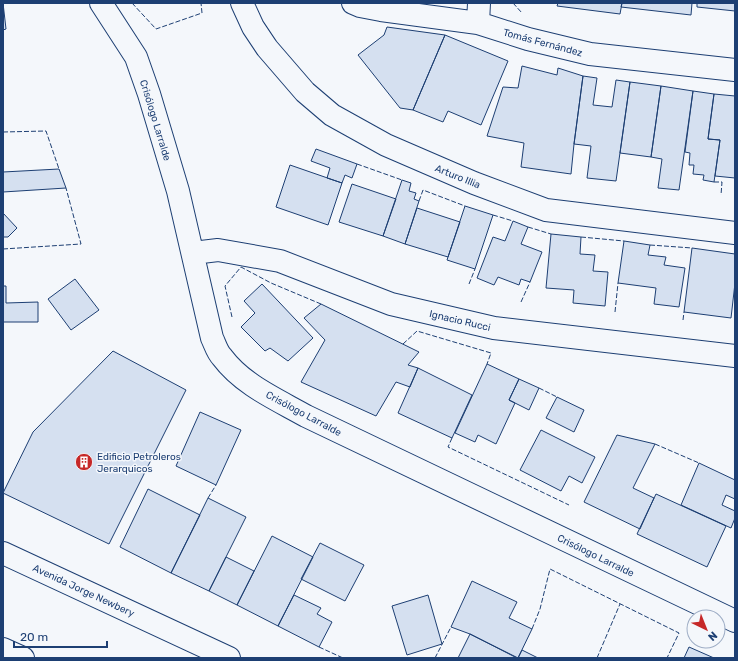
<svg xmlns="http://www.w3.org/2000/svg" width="738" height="661" viewBox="0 0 738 661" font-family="Rubik,sans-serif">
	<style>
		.building { fill: #d5e0f0; stroke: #1d3f73 }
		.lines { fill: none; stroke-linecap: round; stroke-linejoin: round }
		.street-casing { stroke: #1d3f73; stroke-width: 24 }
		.highway-casing { stroke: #1d3f73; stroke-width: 24 }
		.street { stroke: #f4f7fb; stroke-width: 22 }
		.highway { stroke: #f4f7fb; stroke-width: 22 }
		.fence { stroke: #1d3f73; stroke-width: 1; stroke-dasharray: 5 2; stroke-linecap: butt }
		.labels { text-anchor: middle; stroke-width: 3; stroke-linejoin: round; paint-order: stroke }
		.street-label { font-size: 10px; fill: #1d3f73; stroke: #f4f7fb }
		.poi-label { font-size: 10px; fill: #1d3f73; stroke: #f4f7fb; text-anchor: start }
	</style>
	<rect width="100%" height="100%" fill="#f4f7fb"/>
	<path class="building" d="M3 3 6 29 3 30Z
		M558 3H622L620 14 557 6Z
		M622 3H692L691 15 621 7Z
		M697 3H735V11L697 7Z
		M387 27 445 35 413 110 400 108 358 55 384 35Z
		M445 35 508 61 481 125 448 111 443 122 413 110Z
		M522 66 557 75 558 68 583 76 574 144 571 174 521 167 524 143 487 136 503 87 518 88Z
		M583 76 597 78 593 105 612 107 616 80 630 82 616 181 587 178 591 146 574 144Z
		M630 82 661 86 651 157 620 153Z
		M661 86 693 91 679 190 658 188 662 159 651 157Z
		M693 91 714 94 708 139 720 140 714 182 703 180 704 175 693 174 694 165H689L690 153 685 152Z
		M714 94 735 96V178L715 176 720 140 708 139Z
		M316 149 357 164 352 178 345 175 342 183 327 178 330 168 311 161Z
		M290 165 342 183 328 225 276 207Z
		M59 169 66 188 3 192V172Z
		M402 180 411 183 409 191 416 193 414 199 419 201 405 244 383 236Z
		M352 184 396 199 383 236 339 222Z
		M465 206 493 215 475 269 447 260Z
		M417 208 460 222 448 257 405 244Z
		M3 213 17 228 8 237H3Z
		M513 221 528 227 521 244 542 252 530 282 521 279 519 285 498 277 494 285 477 278 493 237 505 241Z
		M551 234 581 237 580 254 595 255 593 271 608 272 605 306 573 303 574 290 546 288Z
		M624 241 650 245 648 255 666 257 664 265 685 268 679 307 654 304 656 288 618 283Z
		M692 248 735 254V283L731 318 684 312Z
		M75 279 99 310 71 330 48 299Z
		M262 284 313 338 288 361 270 348 265 351 241 327 255 313 244 301Z
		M3 286H6V303L38 302V322H3Z
		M321 304 419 352 408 365 418 368 410 387 396 382 376 416 301 382 325 340 304 318Z
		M113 351 186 390 109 544 3 493 33 432Z
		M487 364 519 379 509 400 515 403 496 444 478 435 475 442 455 433Z
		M418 368 472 395 452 438 398 413Z
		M519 379 539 388 529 410 509 400Z
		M557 397 584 410 574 432 546 418Z
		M200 412 241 430 216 485 176 466Z
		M541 430 595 457 582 483 569 476 561 491 520 470Z
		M617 435 655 444 633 488 654 498 640 529 584 502Z
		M699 463 735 480V499L726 495 722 505 735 511V518L731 528 681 505Z
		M148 489 200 515 171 573 120 547Z
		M656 494 726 526 707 567 637 534Z
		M208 498 246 517 209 591 171 573Z
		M272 536 313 557 278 626 237 605Z
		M320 543 364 565 345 601 301 579Z
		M226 557 254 571 237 605 209 591Z
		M472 581 517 602 509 618 532 629 518 658 470 634 451 627Z
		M294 595 321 608 317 614 332 622 319 647 278 626Z
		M428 595 442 644 407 655 392 606Z
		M470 634 517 658H458Z
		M689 647 714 658H684Z
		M522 650 538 658H518Z"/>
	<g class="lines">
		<defs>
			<path id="street" d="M101 3 136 57 149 94 178 191 212 338C215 344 217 352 222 357 243 385 276 399 306 416L735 621
				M242 3 253 27 267 48 305 92 332 115 386 145 474 183 546 210 735 233
				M353 3 360 6 381 10 478 23 528 39 590 54 735 70
				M478 23 479 3
				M193 253 218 250 280 261 391 304 494 328 735 356"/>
			<path id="highway" d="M3 553 229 658
				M3 649 23 658"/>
		</defs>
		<use href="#street" class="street-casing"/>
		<use href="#highway" class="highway-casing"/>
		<use href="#street" class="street"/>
		<use href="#highway" class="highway"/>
		<path class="fence" d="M132 3 156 29 202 13 201 3
			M513 3 522 13
			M3 132 46 131 59 169
			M357 164 402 180
			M714 182H722L721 195
			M419 201 423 190 465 206
			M493 215 513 221
			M528 227 551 234
			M581 237 624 241
			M650 245 692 248
			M3 249 81 244 66 188
			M469 284 475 269
			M521 302 530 282
			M615 312 618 283
			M232 317 225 286 241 267 271 283 321 304
			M683 320 684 312
			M403 344 417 331 491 353 487 364
			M539 388 557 397
			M452 438 448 447 569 505
			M655 444 699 463
			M208 498 216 485
			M532 629 540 609 550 569 679 633 667 658
			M319 647 343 658
			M435 658 451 627
			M597 658 620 604"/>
	</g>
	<defs>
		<symbol id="building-disc" viewBox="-11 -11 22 22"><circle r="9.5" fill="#c62828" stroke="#f4f7fb"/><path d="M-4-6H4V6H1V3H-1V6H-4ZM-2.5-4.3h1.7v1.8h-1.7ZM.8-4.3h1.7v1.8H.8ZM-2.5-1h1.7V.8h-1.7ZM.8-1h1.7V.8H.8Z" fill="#fff"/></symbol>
	</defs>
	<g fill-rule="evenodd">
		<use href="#building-disc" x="74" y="452" width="20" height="20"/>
	</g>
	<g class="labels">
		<g class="street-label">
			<text transform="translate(543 42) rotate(15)" y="4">Tomás Fernández</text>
			<text transform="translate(156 120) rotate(73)" y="4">Crisólogo Larralde</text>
			<text transform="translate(458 176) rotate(22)" y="4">Arturo Illia</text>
			<text transform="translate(460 320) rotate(13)" y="4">Ignacio Rucci</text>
			<text transform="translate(304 413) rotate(28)" y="4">Crisólogo Larralde</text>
			<text transform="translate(596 555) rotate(26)" y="4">Crisólogo Larralde</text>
			<text transform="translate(84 590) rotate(25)" y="4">Avenida Jorge Newbery</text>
		</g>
		<g class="poi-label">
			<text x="97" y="460">Edificio Petroleros<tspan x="97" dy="12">Jerarquicos</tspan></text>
		</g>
	</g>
	<rect width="738" height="661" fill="none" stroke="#1d3f73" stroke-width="8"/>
	<g transform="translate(706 629) rotate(137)"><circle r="19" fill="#f4f7fb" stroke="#9eadc5"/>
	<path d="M0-3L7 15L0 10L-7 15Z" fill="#c62828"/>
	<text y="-6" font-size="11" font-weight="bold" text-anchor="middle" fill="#1d3f73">N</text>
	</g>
	<path d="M14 641v6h93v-6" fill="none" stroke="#1d3f73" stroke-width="2"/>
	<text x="20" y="641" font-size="12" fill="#1d3f73" stroke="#f4f7fb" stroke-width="3" paint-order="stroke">20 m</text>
</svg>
